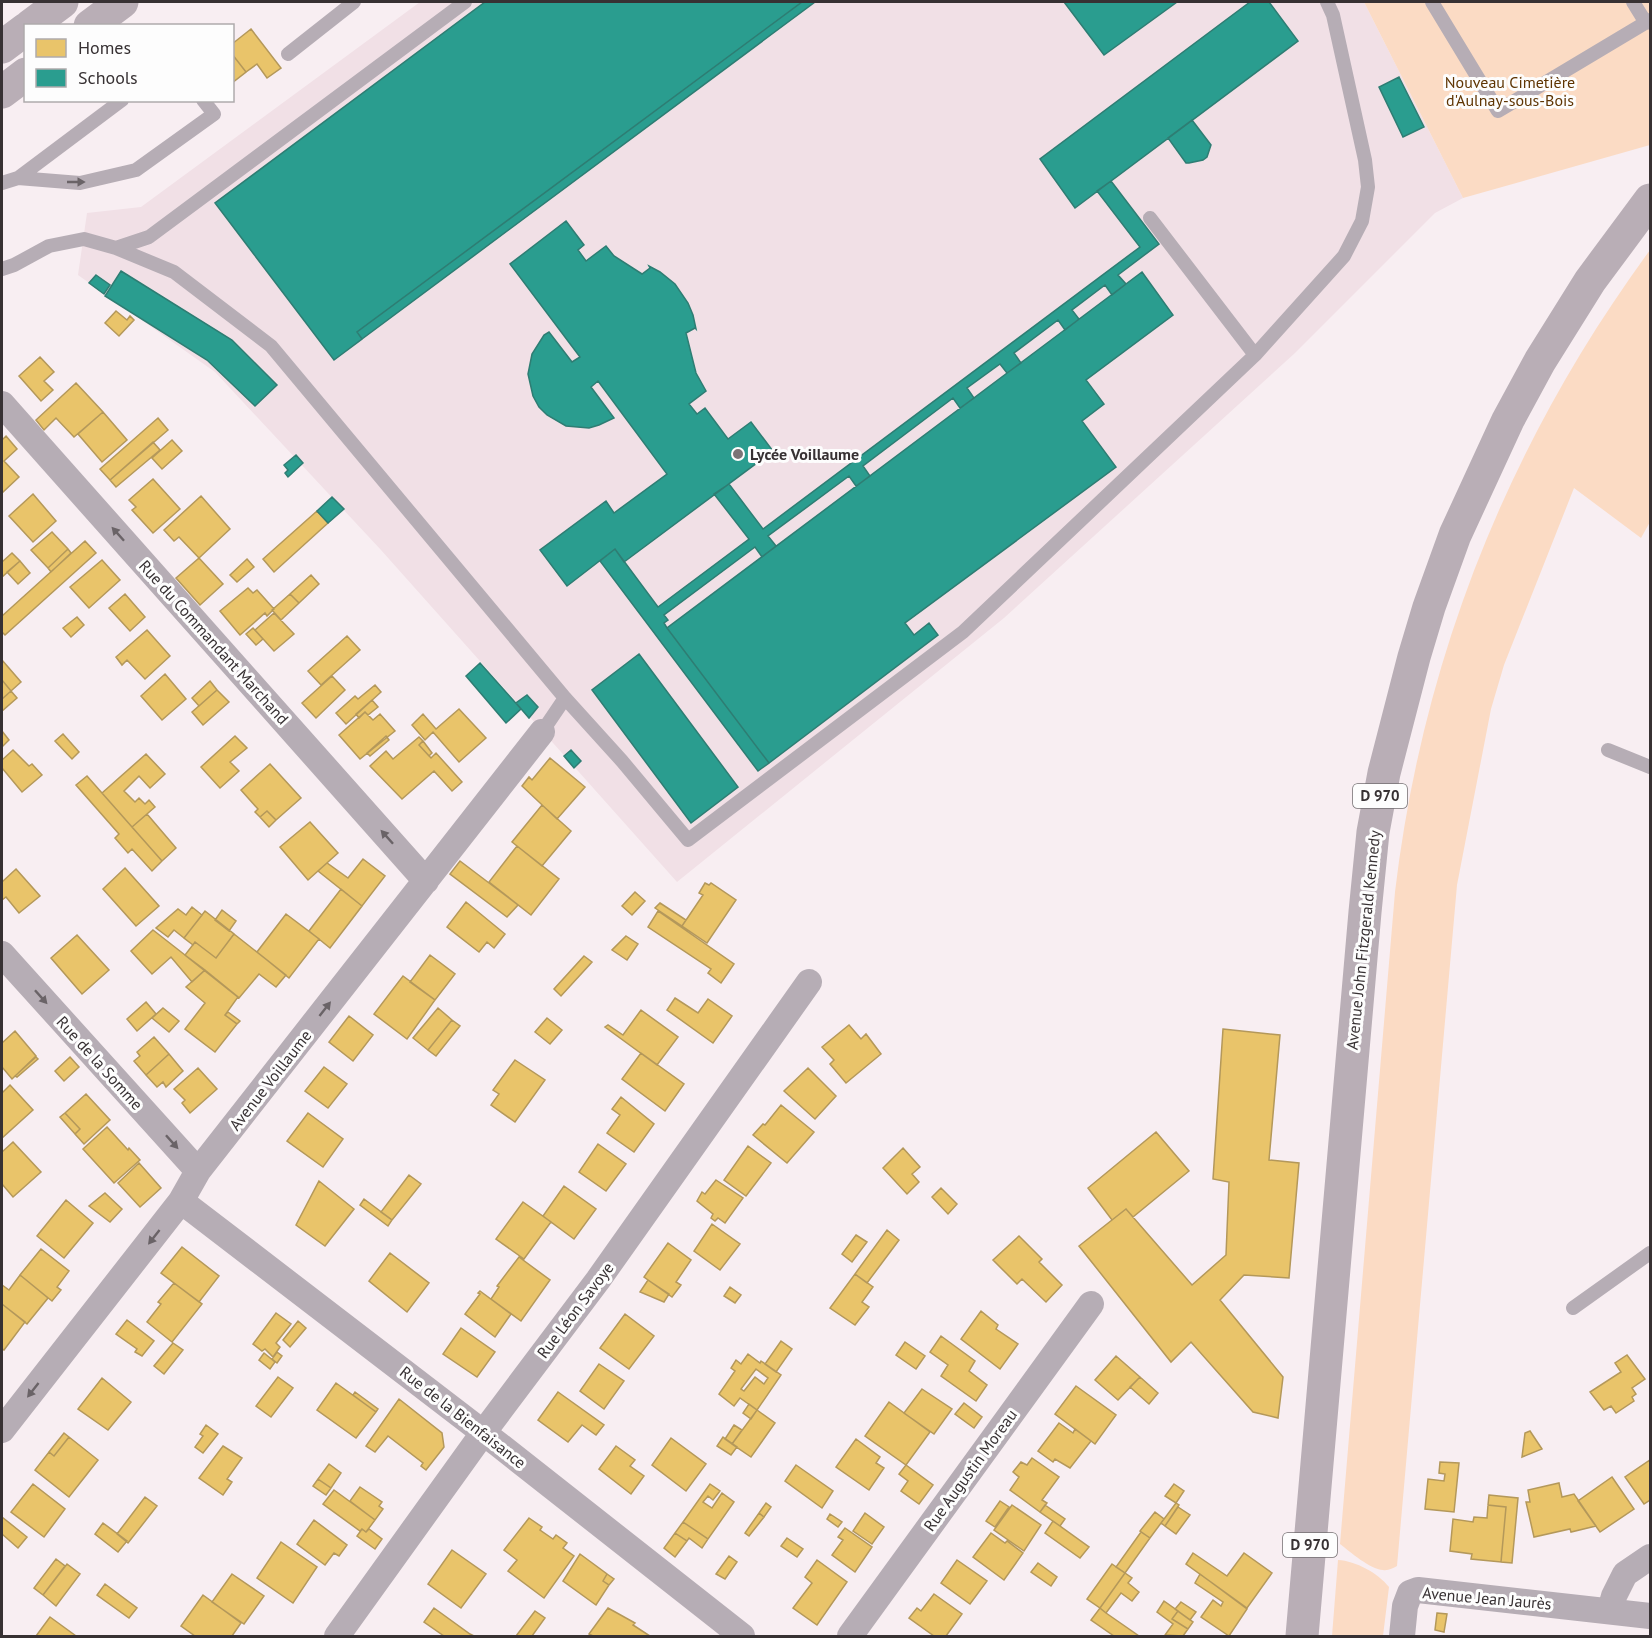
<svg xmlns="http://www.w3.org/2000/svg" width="1652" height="1638" viewBox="0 0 1652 1638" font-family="'PT Sans',sans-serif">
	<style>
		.built { fill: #f1e0e6 }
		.green { fill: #fbdbc4 }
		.homes { fill: #e9c46a; stroke: #b4985a; stroke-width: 1.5; fill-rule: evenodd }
		.schools { fill: #2a9d8f; stroke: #2e7d73; stroke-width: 1.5 }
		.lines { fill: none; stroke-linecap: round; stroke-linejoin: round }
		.service { stroke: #b6adb5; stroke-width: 14 }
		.minor { stroke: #b6adb5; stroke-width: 26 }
		.primary { stroke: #b9aeb6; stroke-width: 33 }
		.oneway { fill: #6a6367 }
		.poi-dot { fill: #7b7376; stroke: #fdfdfd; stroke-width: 2 }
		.labels { text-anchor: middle; stroke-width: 6; stroke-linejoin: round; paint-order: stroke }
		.shield { fill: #fdfdfd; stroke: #726e70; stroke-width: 1.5 }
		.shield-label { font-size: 15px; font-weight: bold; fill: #373133 }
		.park-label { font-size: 16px; fill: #5f3503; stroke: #fdfdfd }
		.poi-label { font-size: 16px; font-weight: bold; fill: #373133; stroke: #fdfdfd; text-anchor: start }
		.street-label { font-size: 16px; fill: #373133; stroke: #fdfdfd }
	</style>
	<rect width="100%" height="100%" fill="#f8eef2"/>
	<path class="built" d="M420 2H1364L1463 198 1435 213 1295 353 1004 618 677 882 381 550 215 372 78 275 87 213 141 207Z"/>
	<path class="green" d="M1364 2H1650V145L1463 198Z
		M1650 250V522L1641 538 1574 488 1504 665 1491 709 1457 885 1397 1566C1393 1568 1388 1571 1383 1570 1370 1569 1350 1552 1340 1544L1395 892C1423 656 1510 441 1650 250Z
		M1338 1560C1356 1561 1378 1573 1389 1587L1383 1636H1332Z"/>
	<path class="homes" d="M251 29 281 68 267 78 257 64 246 72 232 54V44Z
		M232 54 246 72 232 83Z
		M116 311 127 320 130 316 134 320 119 336 105 323Z
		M40 357 54 372 44 381 53 390 41 401 19 376Z
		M76 383 103 412 74 437 56 418 44 430 36 420Z
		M103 412 127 440 102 462 78 434Z
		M158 418 168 430 110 480 100 469Z
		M6 436 17 449 4 461 19 477 2 493V440Z
		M172 440 182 451 162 469 152 458Z
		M153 442 160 450 116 487 110 480Z
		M153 479 180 509 153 533 132 510 136 507 129 500Z
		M33 494 56 521 33 542 9 516Z
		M201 496 230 529 199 558 179 537 174 541 164 530Z
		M317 511 328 523 274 572 263 559Z
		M52 532 68 549 48 568 31 550Z
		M85 541 96 553 5 635 2 632V616Z
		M68 549 71 553 51 572 48 568Z
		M12 553 20 561 2 577V562Z
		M199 558 223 584 200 605 176 578Z
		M247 559 254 567 237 582 230 575Z
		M102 560 120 580 89 608 70 587Z
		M20 561 30 573 18 584 7 572Z
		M311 575 319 584 299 603 290 594Z
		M248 588 253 593 257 590 274 609 267 616 265 613 240 635 220 611Z
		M125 594 145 617 130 631 109 608Z
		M290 594 299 603 281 620 272 610Z
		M274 613 294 634 274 651 255 630Z
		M77 617 84 625 71 637 63 628Z
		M253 628 263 639 256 645 246 634Z
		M147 630 170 656 145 679 127 660 122 665 116 657Z
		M347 636 360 650 321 685 308 671Z
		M2 660 21 682 11 691 2 680Z
		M165 674 186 699 162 720 141 696Z
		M332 676 345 690 316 718 302 703Z
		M2 680 11 691 2 699Z
		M210 681 217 690 199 706 192 698Z
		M375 685 381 692 346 724 336 713 355 696 358 699Z
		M217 690 229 702 203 725 192 712Z
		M11 691 17 698 2 711V699Z
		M372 700 378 707 368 715 365 712 359 718 356 714Z
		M459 709 486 738 459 762 433 732 425 740 412 725 423 714 436 729Z
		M365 712 373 720 380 714 395 731 360 759 339 735Z
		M2 731 9 740 2 747Z
		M63 734 79 752 72 759 55 741Z
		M235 736 247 748 230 762 239 771 220 788 201 767Z
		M386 736 389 740 370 756 367 753Z
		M419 737 423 741 419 745 431 758 436 753 462 782 452 791 434 771 402 799 370 766 386 751 393 759Z
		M423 741 432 753 429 756 419 745Z
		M13 750 29 766 32 764 42 775 22 792 2 768V760Z
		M146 754 165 774 150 788 139 776 124 791 135 802 139 798 145 804 149 800 155 807 132 827 102 793Z
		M550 758 585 787 557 819 522 786 529 777 532 780Z
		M270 764 301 798 276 820 267 811 260 817 255 812 258 809 241 790Z
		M87 776 162 861 152 871 132 849 128 853 115 838 119 834 76 785Z
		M542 805 571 831 542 866 512 842Z
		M267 811 276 820 269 827 260 817Z
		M147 814 176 848 162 861 132 827Z
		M310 822 338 853 308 880 280 847Z
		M517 846 559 879 531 915 489 882Z
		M363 859 385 876 362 906 318 871 327 863 348 878Z
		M460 861 518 905 507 917 450 874Z
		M125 868 159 906 136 926 103 889Z
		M16 869 40 896 19 913 6 897 2 900V882Z
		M705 883 709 885 711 883 736 900 707 943 682 926 703 895 699 893Z
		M341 889 362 906 330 948 309 931Z
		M635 892 645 901 632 915 622 906Z
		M466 902 505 934 494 948 487 942 479 952 447 927Z
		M660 903 686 920 682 926 655 908Z
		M192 907 202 915 184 938 174 930 168 937 156 928 178 909 186 915Z
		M222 910 236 921 229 931 215 920Z
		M205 911 234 934 216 958 195 942 193 945 184 938Z
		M658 911 734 964 721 983 708 973 711 969 648 927Z
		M286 914 319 939 289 978 257 952Z
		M153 930 185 955 205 970 192 982 171 957 152 974 131 951Z
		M234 934 286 975 276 987 259 974 239 998 185 955 195 942 216 958Z
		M77 935 109 970 82 994 51 958Z
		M626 936 638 944 627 960 612 950Z
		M430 955 455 974 435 1000 410 982Z
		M584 956 592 962 561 996 554 989Z
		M205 970 238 997 225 1015 237 1024 215 1052 185 1029 205 1003 186 987Z
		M403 976 435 1000 407 1039 374 1014Z
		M675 998 698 1013 708 999 732 1016 713 1043 667 1010Z
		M146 1002 156 1014 137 1031 127 1019Z
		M163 1008 179 1021 169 1032 152 1018Z
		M438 1008 452 1020 428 1050 413 1038Z
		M641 1010 678 1037 657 1065 605 1027 608 1025 623 1035Z
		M228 1012 240 1021 237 1024 225 1015Z
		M349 1016 373 1035 353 1061 329 1042Z
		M547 1018 562 1030 550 1044 535 1032Z
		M452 1020 460 1026 436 1056 428 1050Z
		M849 1025 861 1039 866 1034 881 1054 846 1083 830 1064 834 1060 822 1047Z
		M1223 1029 1280 1035 1269 1160 1299 1163 1289 1278 1244 1275 1220 1300 1283 1377 1278 1418 1253 1412 1191 1342 1171 1362 1079 1246 1126 1209 1192 1285 1226 1255 1229 1182 1213 1179Z
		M15 1031 36 1056 12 1079 2 1067V1043Z
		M154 1037 169 1054 146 1075 134 1061 140 1056 137 1052Z
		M641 1053 684 1084 665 1111 622 1079Z
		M169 1054 183 1071 166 1087 163 1082 157 1087 146 1075Z
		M36 1057 38 1059 17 1077 15 1076Z
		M70 1057 79 1067 64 1081 55 1071Z
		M515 1060 545 1080 515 1122 491 1105 499 1094 493 1090Z
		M324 1067 347 1084 328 1108 305 1091Z
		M198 1068 217 1089 190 1113 182 1103 185 1100 174 1089Z
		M808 1068 836 1096 815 1119 784 1091Z
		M10 1085 33 1110 2 1138V1093Z
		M86 1094 110 1120 84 1144 75 1134 80 1129 65 1113Z
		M621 1097 654 1124 634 1152 607 1133 620 1115 612 1109Z
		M781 1105 814 1132 787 1163 753 1135 763 1124 765 1125Z
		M65 1113 80 1129 75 1134 60 1117Z
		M308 1113 343 1139 323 1167 287 1141Z
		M107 1127 128 1150 129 1148 140 1160 114 1183 83 1149Z
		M1156 1132 1189 1171 1133 1217 1126 1209 1112 1220 1088 1188Z
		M13 1142 41 1172 13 1197 2 1184V1152Z
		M598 1144 626 1164 606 1191 579 1172Z
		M748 1146 771 1163 746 1196 724 1180Z
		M903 1148 920 1167 912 1174 919 1182 907 1194 883 1168Z
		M139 1163 161 1188 140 1207 118 1183Z
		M409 1175 421 1184 392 1220 381 1212Z
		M716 1180 743 1198 725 1223 718 1218 715 1221 711 1218 713 1214 697 1201 702 1192 705 1194Z
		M319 1181 354 1209 325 1246 296 1225Z
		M564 1186 596 1209 574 1239 543 1216Z
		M941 1188 957 1204 948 1214 932 1197Z
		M105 1193 122 1209 110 1222 89 1206Z
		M364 1199 392 1220 388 1226 360 1205Z
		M66 1200 93 1223 64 1258 37 1236Z
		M523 1202 551 1222 524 1259 496 1239Z
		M712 1224 740 1244 720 1270 694 1251Z
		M887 1230 899 1240 867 1283 855 1274Z
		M856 1235 867 1242 852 1262 842 1254Z
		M1019 1236 1042 1259 1039 1262 1062 1285 1046 1302 1022 1279 1017 1284 993 1260Z
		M668 1243 691 1260 676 1282 681 1285 672 1297 644 1277Z
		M182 1247 219 1276 199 1302 161 1273Z
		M41 1249 69 1271 57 1287 61 1290 52 1301 20 1275Z
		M390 1253 429 1283 407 1312 369 1281Z
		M519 1257 550 1280 521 1321 491 1299 499 1287 497 1286Z
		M855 1274 873 1287 862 1302 869 1307 855 1325 830 1308Z
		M20 1275 48 1298 27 1324 2 1304V1285L9 1290Z
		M648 1280 669 1294 664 1302 640 1292Z
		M174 1283 202 1304 172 1342 147 1322 161 1304 158 1302Z
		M730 1287 741 1295 735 1303 724 1296Z
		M480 1291 511 1314 495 1337 465 1314 480 1294 478 1293Z
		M2 1304 25 1322 4 1350 2 1349Z
		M981 1311 998 1325 996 1329 1018 1344 1000 1369 961 1339Z
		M276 1313 291 1324 276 1343 280 1347 273 1357 265 1349 262 1351 253 1344Z
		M625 1314 654 1336 629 1369 600 1348Z
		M127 1320 154 1341 142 1356 135 1352 137 1349 116 1334Z
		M298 1321 306 1328 290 1347 283 1340Z
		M461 1328 495 1352 477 1377 443 1354Z
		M941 1336 975 1361 969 1371 987 1385 976 1401 941 1376 948 1365 930 1352Z
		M781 1341 792 1349 776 1372 765 1364Z
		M905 1342 925 1356 916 1369 896 1355Z
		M173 1343 183 1350 164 1374 154 1366Z
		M277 1352 282 1356 277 1363 272 1359Z
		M264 1353 275 1362 270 1369 259 1360Z
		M748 1354 760 1363 761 1361 781 1375 757 1410 740 1398 734 1406 719 1394 735 1371 731 1368 736 1360 741 1364ZM756 1369 768 1378 764 1384 755 1377 744 1391 741 1389Z
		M1627 1355 1645 1379 1632 1388 1636 1394 1632 1397 1634 1401 1616 1413 1611 1406 1604 1410 1590 1392 1621 1372 1615 1363Z
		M1116 1356 1140 1377 1118 1400 1095 1380Z
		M599 1364 624 1381 604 1409 580 1391Z
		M278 1377 293 1388 271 1417 256 1406Z
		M1140 1377 1158 1393 1149 1404 1130 1387Z
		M102 1378 131 1402 108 1430 78 1409Z
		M336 1383 376 1412 356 1438 317 1410Z
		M1076 1386 1116 1415 1095 1444 1055 1414Z
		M922 1389 952 1409 934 1434 904 1413Z
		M355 1392 378 1409 376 1412 353 1395Z
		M558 1392 604 1425 596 1435 582 1425 568 1442 538 1420Z
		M399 1399 442 1433 444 1447 426 1470 421 1466 423 1463 388 1436 375 1452 366 1446Z
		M889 1402 930 1432 906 1465 865 1436Z
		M964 1403 982 1417 974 1428 955 1414Z
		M749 1404 757 1410 751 1419 743 1413Z
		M757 1410 775 1423 751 1457 732 1444Z
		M1059 1423 1073 1433 1075 1429 1091 1441 1070 1468 1055 1459 1053 1462 1038 1451Z
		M206 1425 218 1434 203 1453 195 1447 203 1436 200 1434Z
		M734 1425 742 1430 732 1444 725 1439Z
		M1530 1431 1542 1449 1522 1457 1525 1433Z
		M64 1433 69 1437 54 1456 49 1452Z
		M69 1437 98 1460 69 1497 35 1470 49 1452 54 1456Z
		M723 1437 737 1447 731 1455 717 1446Z
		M671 1438 706 1464 686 1491 652 1465Z
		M856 1439 880 1457 876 1463 884 1468 869 1490 836 1467Z
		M223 1446 242 1458 227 1479 232 1482 223 1495 199 1478Z
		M616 1446 635 1460 630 1466 644 1476 631 1494 599 1469Z
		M1032 1458 1059 1477 1042 1500 1047 1503 1040 1512 1010 1490 1019 1477 1013 1472 1021 1462 1027 1465Z
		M1650 1460V1500L1644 1504 1625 1477Z
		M1440 1462 1459 1463 1454 1512 1425 1509 1428 1479 1444 1481 1445 1474 1439 1473Z
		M329 1464 341 1473 331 1488 318 1479Z
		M796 1465 833 1491 822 1508 785 1481Z
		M906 1465 933 1485 919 1504 901 1491 908 1481 899 1474Z
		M1612 1477 1634 1509 1600 1532 1578 1501Z
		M318 1479 331 1488 326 1495 313 1486Z
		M1559 1483 1562 1497 1574 1494 1596 1526 1571 1532 1570 1529 1534 1537 1526 1502H1530L1528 1490Z
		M33 1484 65 1509 44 1537 11 1512Z
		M710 1484 720 1491 713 1500 708 1496 703 1502 712 1508 722 1493 734 1502 708 1539 683 1522Z
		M1174 1484 1184 1491 1176 1503 1165 1496Z
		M360 1487 382 1502 379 1506 383 1509 375 1520 350 1501Z
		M334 1490 375 1520 366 1532 362 1529 360 1531 323 1504Z
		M1489 1495 1518 1498 1512 1563 1501 1562 1506 1507 1488 1505Z
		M145 1497 157 1506 128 1543 117 1534Z
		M1000 1501 1009 1507 995 1527 986 1521Z
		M766 1503 771 1507 764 1517 759 1513Z
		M1176 1503 1179 1505 1165 1526 1161 1523Z
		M1012 1505 1041 1525 1024 1551 994 1530Z
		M1045 1505 1065 1519 1060 1526 1040 1512Z
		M1488 1505 1506 1507 1501 1562 1471 1559 1472 1554 1450 1551 1453 1519 1473 1522 1474 1517 1487 1518Z
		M1178 1507 1190 1515 1176 1534 1165 1526Z
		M1155 1512 1164 1519 1150 1538 1140 1531Z
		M759 1513 764 1517 749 1536 745 1533Z
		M865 1513 884 1527 872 1544 853 1531Z
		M830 1514 842 1522 838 1527 827 1519Z
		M2 1517 27 1537 18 1548 2 1534Z
		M529 1518 542 1527 540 1530 553 1539 556 1535 567 1543 563 1548 574 1556 544 1598 508 1571 517 1560 504 1550Z
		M314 1520 347 1545 339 1556 334 1553 325 1565 297 1544Z
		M1053 1521 1089 1547 1080 1558 1045 1533Z
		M683 1522 708 1539 702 1548 689 1538 687 1541 675 1533Z
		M103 1523 127 1541 118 1552 95 1534Z
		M845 1528 872 1547 855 1572 832 1555 843 1540 838 1537Z
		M362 1529 366 1532 369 1529 382 1539 375 1549 357 1536Z
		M1141 1532 1150 1538 1125 1573 1116 1567Z
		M675 1533 687 1541 675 1557 664 1548Z
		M991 1533 1005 1543 1007 1541 1023 1553 1004 1580 973 1557Z
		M787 1538 803 1549 797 1557 781 1546Z
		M281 1542 317 1567 293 1603 257 1578Z
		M452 1550 486 1574 461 1608 428 1584Z
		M1193 1553 1227 1576 1244 1553 1272 1573 1247 1608 1186 1564Z
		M580 1554 607 1574 603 1581 609 1585 596 1605 563 1581Z
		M729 1556 737 1562 725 1579 716 1574Z
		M56 1559 65 1566 43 1595 34 1588Z
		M817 1560 847 1582 817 1625 793 1608 812 1583 805 1577Z
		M957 1560 987 1581 970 1604 941 1583Z
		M1038 1563 1057 1577 1051 1586 1031 1572Z
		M67 1564 80 1574 56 1606 43 1595Z
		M1112 1564 1125 1573 1100 1608 1087 1599Z
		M1125 1573 1132 1578 1128 1583 1139 1592 1132 1601 1121 1593 1106 1613 1100 1608Z
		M232 1574 264 1596 244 1624 212 1602Z
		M607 1574 614 1579 609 1585 603 1581Z
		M1200 1574 1247 1609 1229 1636 1201 1617 1213 1600 1221 1606 1223 1602 1195 1583Z
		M105 1584 137 1608 129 1618 97 1595Z
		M934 1594 962 1614 946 1636H934L909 1618 917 1608 921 1611Z
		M203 1595 241 1623 232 1636H195L181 1626Z
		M1164 1601 1178 1611 1172 1619 1188 1629 1183 1636 1165 1635 1173 1624 1157 1612Z
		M1181 1602 1196 1612 1190 1620 1175 1609Z
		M434 1608 470 1634 474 1636H444L424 1622Z
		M608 1608 635 1623 633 1625 650 1636H593L589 1634Z
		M1100 1608 1106 1613 1139 1636H1114L1091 1620Z
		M535 1611 545 1618 532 1636H516Z
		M1178 1611 1193 1622 1188 1629 1172 1619Z
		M1437 1613 1447 1614 1444 1632 1435 1630Z
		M50 1617 76 1636H36Z"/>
	<path class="schools" d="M485 2H802L357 332 362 339 334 360 215 203Z
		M802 2H815L362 339 357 332Z
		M1064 2H1177L1104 55Z
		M1250 2H1269L1298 41 1075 208 1040 159Z
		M1399 77 1424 127 1403 137 1379 87Z
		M1192 120 1211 145 1207 157 1203 160 1189 163H1186L1168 138Z
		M1111 181 1159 244 1118 275 1126 284 1112 295 1105 285 1072 310 1079 319 1065 330 1058 320 1014 353 1021 363 1007 373 1000 364 967 388 974 398 960 408 953 398 863 466 870 476 856 486 849 476 768 536 776 546 762 557 755 547 664 615 668 620 664 623 667 628 769 763 758 771 600 561 615 549 658 607 749 539 714 494 729 484 763 529 1140 247 1097 191Z
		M566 221 584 245 578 250 586 261 606 246 614 256 642 274 650 268 649 266 660 272 675 284 688 303 693 315 696 329 695 328 686 333 696 373 706 391 689 404 697 414 705 408 728 439 751 422 773 451 624 562 615 549 567 586 540 550 606 501 614 513 667 474 598 381 591 387 614 418 599 425 589 428 566 426 547 415 539 407 533 396 528 374 532 354 544 335 549 332 572 362 580 357 510 264Z
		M121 271 232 340 277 385 255 406 207 360 105 296Z
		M1142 272 1173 315 1086 380 1104 404 1082 421 1116 467 905 623 914 635 929 623 938 635 769 763 667 628Z
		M96 275 110 285 104 294 89 283Z
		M296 455 303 463 288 477 285 473 288 470 284 465Z
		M332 497 344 509 328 523 317 511Z
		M639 654 738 787 691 823 592 690Z
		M480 663 521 709 506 723 466 676Z
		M527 695 538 707 529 718 516 703Z
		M571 750 581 761 574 768 564 756Z"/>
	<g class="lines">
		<path class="service" d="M1432 2 1498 111 1650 20
			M1633 2 1646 23
			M288 54 354 2
			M18 178 80 183 136 170 214 114 203 100
			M2 183 18 178 122 100
			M116 248 149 237 465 2
			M2 269 14 265 49 246 84 239 116 248 174 272 271 346 565 698 622 761 688 840 963 632 1255 355 1150 218
			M1255 355 1344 256 1362 221 1368 187 1365 160 1333 15 1327 2
			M542 732 565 698
			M1608 750 1650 767
			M1573 1308 1650 1253"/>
		<path class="minor" d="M2 404 426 881
			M2 954 198 1171
			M181 1201 498 1444 742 1636
			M2 1430 181 1201 198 1171 542 732
			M1610 1610 1614 1596 1625 1574 1650 1557
			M337 1636 483 1433 598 1280 809 982
			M850 1636 1091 1304
			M1402 1636 1405 1606 1410 1593 1418 1590 1650 1616"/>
		<path class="primary" d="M30 26 62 2
			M90 26 122 2
			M2 47 26 29
			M2 92 26 74
			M1302 1636 1365 912 1373 832 1384 773 1414 657 1429 607 1455 535 1508 420 1540 361 1590 281 1650 200"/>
	</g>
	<defs><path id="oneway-solid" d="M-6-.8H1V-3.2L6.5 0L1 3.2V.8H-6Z" transform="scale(1.5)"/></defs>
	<g class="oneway">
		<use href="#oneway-solid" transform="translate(76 182)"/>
		<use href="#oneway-solid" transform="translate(118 534) rotate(-132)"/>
		<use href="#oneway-solid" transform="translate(387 837) rotate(-132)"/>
		<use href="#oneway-solid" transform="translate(41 997) rotate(48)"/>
		<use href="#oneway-solid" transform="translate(325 1009) rotate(-52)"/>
		<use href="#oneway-solid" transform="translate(172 1142) rotate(48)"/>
		<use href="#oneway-solid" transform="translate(154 1237) rotate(128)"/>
		<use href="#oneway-solid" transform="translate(33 1390) rotate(128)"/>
	</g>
	<circle class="poi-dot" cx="738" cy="454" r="6"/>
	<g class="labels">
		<g class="shield">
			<rect x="1353" y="784" width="54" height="24" rx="4.5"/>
			<rect x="1283" y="1533" width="54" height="24" rx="4.5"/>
		</g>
		<g class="shield-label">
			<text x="1380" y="801">D 970</text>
			<text x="1310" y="1550">D 970</text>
		</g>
		<g class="park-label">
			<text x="1510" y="88">Nouveau Cimetière<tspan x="1510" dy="18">d'Aulnay-sous-Bois</tspan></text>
		</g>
		<g class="poi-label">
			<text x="750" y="460">Lycée Voillaume</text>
		</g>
		<g class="street-label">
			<text transform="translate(214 642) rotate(48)" y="6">Rue du Commandant Marchand</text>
			<text transform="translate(1363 940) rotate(-84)" y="6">Avenue John Fitzgerald Kennedy</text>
			<text transform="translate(100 1063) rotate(48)" y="6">Rue de la Somme</text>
			<text transform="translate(270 1080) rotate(-52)" y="6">Avenue Voillaume</text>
			<text transform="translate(575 1310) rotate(-53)" y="6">Rue Léon Savoye</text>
			<text transform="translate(463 1417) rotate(38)" y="6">Rue de la Bienfaisance</text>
			<text transform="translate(970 1470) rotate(-54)" y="6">Rue Augustin Moreau</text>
			<text transform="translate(1487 1598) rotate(5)" y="6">Avenue Jean Jaurès</text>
		</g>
	</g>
	<rect width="1652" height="1638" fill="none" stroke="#373133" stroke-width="6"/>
	<rect x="24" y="24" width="210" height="78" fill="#fdfdfd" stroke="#aeabac" stroke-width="1.5"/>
	<rect x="36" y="39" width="30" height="18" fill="#e9c46a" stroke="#aeabac" stroke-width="1.5"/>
	<text x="78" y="54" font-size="18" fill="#373133">Homes</text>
	<rect x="36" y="69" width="30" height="18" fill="#2a9d8f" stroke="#aeabac" stroke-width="1.5"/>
	<text x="78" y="84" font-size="18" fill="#373133">Schools</text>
</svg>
